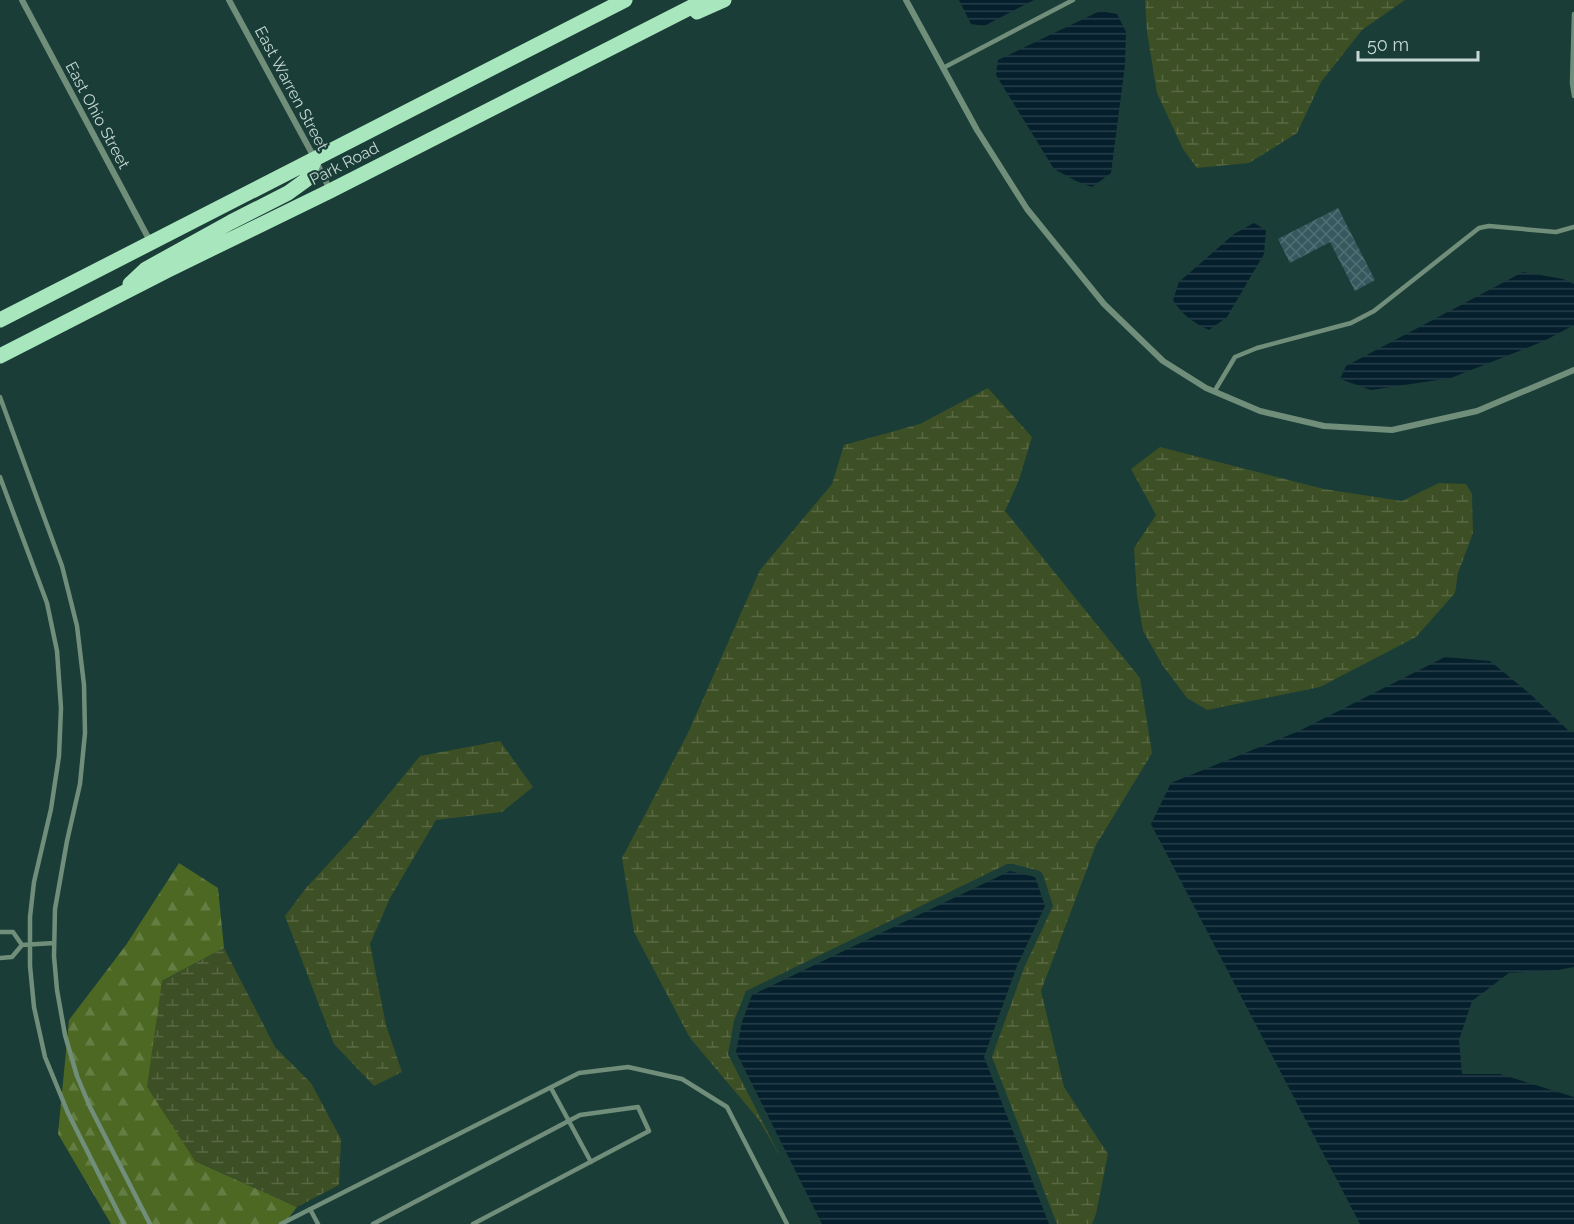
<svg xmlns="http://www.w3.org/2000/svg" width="1574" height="1224" viewBox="0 0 1574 1224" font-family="Raleway,sans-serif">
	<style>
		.forest { fill: url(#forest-firs) }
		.wetland { fill: url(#wetland-marsh) }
		.water { fill: url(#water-rules) }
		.building { fill: url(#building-cross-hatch) }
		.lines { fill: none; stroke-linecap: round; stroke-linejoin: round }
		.service { stroke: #708e7a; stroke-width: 4.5 }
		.minor { stroke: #708e7a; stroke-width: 6 }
		.primary { stroke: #a8e7bd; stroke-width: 15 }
		.labels { text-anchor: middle; stroke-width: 4.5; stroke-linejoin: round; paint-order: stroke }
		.street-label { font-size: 16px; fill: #c6d8d4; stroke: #1a3d37 }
	</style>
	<defs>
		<pattern id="forest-firs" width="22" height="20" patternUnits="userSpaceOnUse" patternTransform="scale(1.5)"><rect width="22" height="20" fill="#4c6823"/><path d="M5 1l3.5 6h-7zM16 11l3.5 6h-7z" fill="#647d42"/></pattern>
		<pattern id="wetland-marsh" width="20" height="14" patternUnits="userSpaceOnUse" patternTransform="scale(1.5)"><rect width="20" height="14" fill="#3d4f24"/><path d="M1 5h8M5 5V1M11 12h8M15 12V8" fill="none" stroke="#586843"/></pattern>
		<pattern id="water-rules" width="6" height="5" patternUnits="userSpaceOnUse" patternTransform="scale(1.5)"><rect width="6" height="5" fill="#051f2c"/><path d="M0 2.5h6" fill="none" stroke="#283f4a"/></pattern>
		<pattern id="building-cross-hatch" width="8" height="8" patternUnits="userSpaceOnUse" patternTransform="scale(1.5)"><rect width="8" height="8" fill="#35595e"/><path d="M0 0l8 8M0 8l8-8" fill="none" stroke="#517074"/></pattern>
	</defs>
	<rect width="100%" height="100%" fill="#1a3d37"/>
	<path class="forest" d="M179 863 218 888 224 948 162 981 195 1161 297 1207 284 1224H111L58 1134 69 1020 126 945Z"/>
	<path class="wetland" d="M1145 0H1405L1362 30 1321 82 1297 133 1249 163 1197 168 1183 149 1157 93 1147 32Z
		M988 388 1032 437 1019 480 1005 511 1140 678 1152 753 1096 845 1041 991 1064 1087 1108 1154 1096 1214 1092 1224H1057L992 1057 1024 968 1053 906 1043 874 1040 871 1013 864H1007L746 991 734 1021 728 1054 781 1158 759 1120 690 1038 634 932 622 858 688 733 760 570 832 484 844 445 920 424Z
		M1160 447 1324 489 1402 501 1439 483 1466 484 1472 494 1473 533 1458 573 1455 593 1416 637 1320 687 1207 710 1187 698 1163 666 1143 631 1137 596 1134 548 1156 515 1131 469Z
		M500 741 533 787 502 812 436 820 390 898 370 944 386 1025 402 1072 374 1086 334 1044 285 916 306 888 356 834 420 756Z
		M224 948 275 1047 311 1083 341 1139 339 1185 297 1207 195 1161 147 1087 162 981Z"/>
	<path class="water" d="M959 0H1034L984 26 971 24Z
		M1100 11 1117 14 1126 32 1125 65 1111 173 1092 187 1076 181 1054 169 996 75 998 60Z
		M1254 223 1266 230 1264 254 1227 317 1209 330C1193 322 1183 316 1173 300L1179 282 1234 234Z
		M1523 272 1563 279 1574 284V325L1544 341 1451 378 1371 390 1340 379 1346 366Z
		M1445 657 1490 661 1529 693 1569 731 1574 732V967L1558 970 1509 973 1472 1001 1459 1040 1462 1074H1500L1574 1097V1224H1360L1151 824 1171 783 1299 731Z
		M1010 871 1035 877 1045 906 1017 966 984 1057 1049 1224H822L736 1052 742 1022 752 995Z"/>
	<path class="building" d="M1338 208 1375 280 1355 291 1330 242 1290 263 1278 239Z"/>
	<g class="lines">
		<path class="service" d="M1574 14 1572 83 1574 96
			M943 68 1073 0
			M1214 392 1235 357 1257 348 1351 323 1374 311 1479 228 1489 226 1556 232 1574 227
			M0 397 62 566 77 626 84 685 85 733 80 784 67 841 55 909 54 956 57 990 65 1035 77 1076 90 1107 150 1224
			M0 477 47 603 57 651 61 708 59 756 51 809 34 882 30 917V966L34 1007 45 1057 68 1113 124 1224
			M0 932H13L22 945
			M0 958 12 957 22 945 54 943
			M551 1088 591 1162
			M310 1209 318 1224
			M281 1224 579 1073 628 1067 682 1079 727 1107 787 1224
			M373 1224 580 1115 638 1107 649 1131 473 1224"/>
		<path class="minor" d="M22 0 151 243
			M229 0 315 159 330 190
			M906 0 977 130 1027 209 1104 304 1163 361 1206 388 1260 411 1324 426 1392 430 1477 411 1574 370"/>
		<path class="primary" d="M697 12 724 0
			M130 284 146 269 231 222 288 193 306 180 315 159
			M0 320 625 0
			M0 356 168 270 330 191 705 0"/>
	</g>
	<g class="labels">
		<g class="street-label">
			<text transform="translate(292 88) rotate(62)" y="6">East Warren Street</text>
			<text transform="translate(98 115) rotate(62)" y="6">East Ohio Street</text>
			<text transform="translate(344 163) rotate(-27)" y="6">Park Road</text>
		</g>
	</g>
	<path d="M1358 51v9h120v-9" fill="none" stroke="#c6d8d4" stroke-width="3"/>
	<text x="1367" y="51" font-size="18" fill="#c6d8d4" stroke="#1a3d37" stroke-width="4.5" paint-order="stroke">50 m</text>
</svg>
